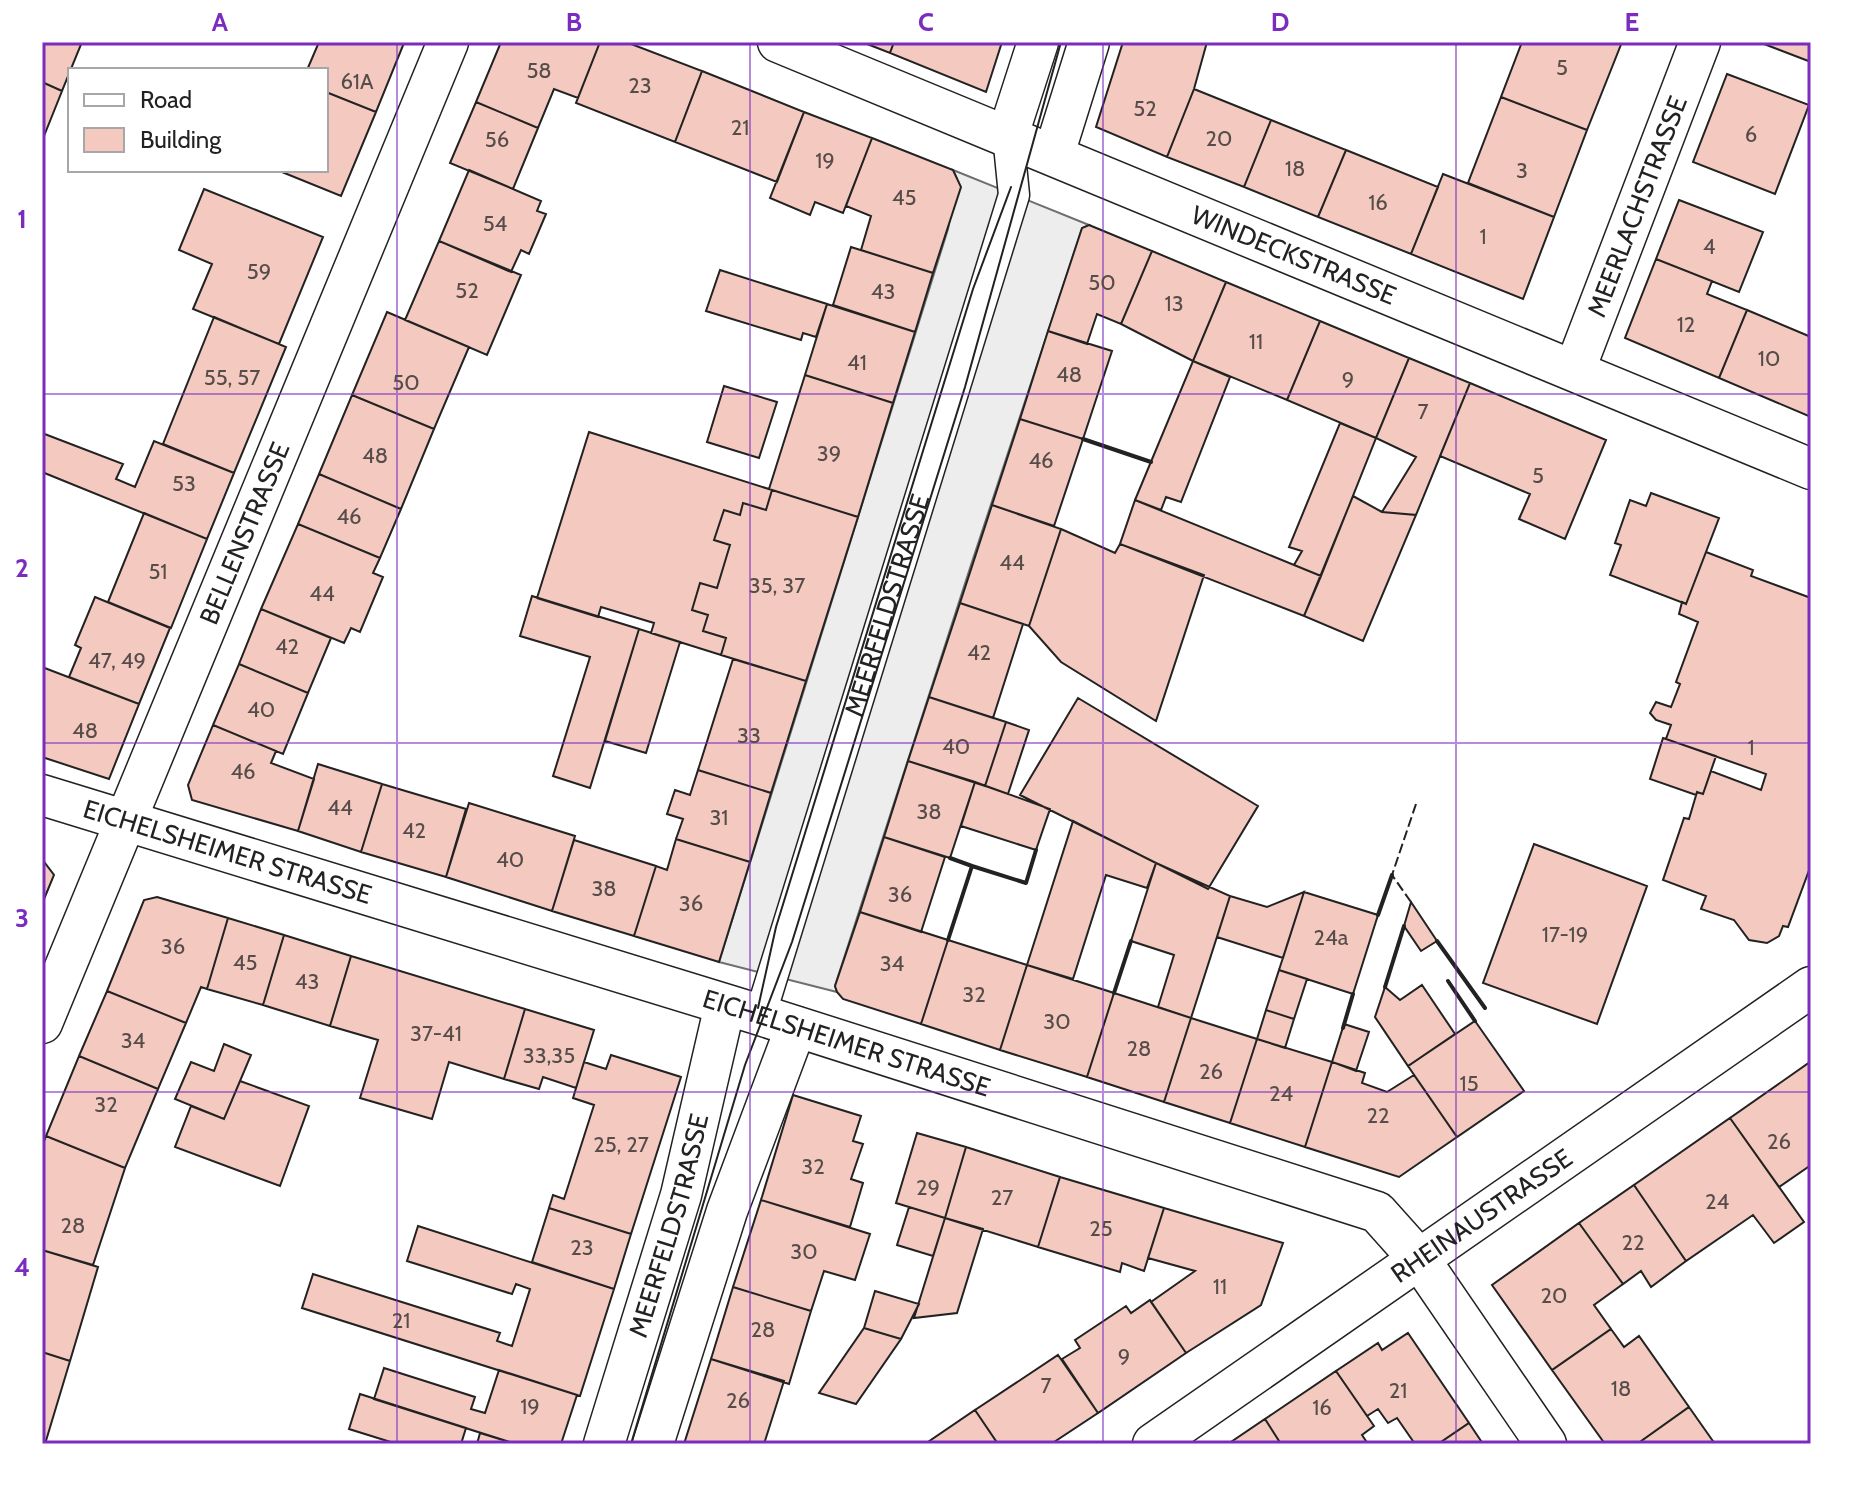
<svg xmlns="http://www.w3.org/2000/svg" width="1853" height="1486" viewBox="0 0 1853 1486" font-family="Cabin,sans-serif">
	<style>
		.parking { fill: #ededed; stroke: #6f6f6f; stroke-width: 2 }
		.building { fill: #f3c9c0; stroke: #222; stroke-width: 2 }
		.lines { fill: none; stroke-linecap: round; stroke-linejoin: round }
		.pedestrian-casing { stroke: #222; stroke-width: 33 }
		.minor-casing { stroke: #222; stroke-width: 43 }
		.pedestrian { stroke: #fff; stroke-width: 30 }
		.minor { stroke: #fff; stroke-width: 40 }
		.tram { stroke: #222; stroke-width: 2 }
		.fence { stroke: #222; stroke-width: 2; stroke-dasharray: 10 4; stroke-linecap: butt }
		.wall { stroke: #222; stroke-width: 4 }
		.grid { fill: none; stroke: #7b2cbf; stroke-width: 2; stroke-opacity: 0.55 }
		.labels { text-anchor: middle; stroke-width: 6; stroke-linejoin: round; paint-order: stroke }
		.number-label { font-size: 22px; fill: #564c4a }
		.street-label { font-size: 26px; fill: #222; stroke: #fff }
		.neatline { fill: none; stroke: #7b2cbf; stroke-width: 3 }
		.grid-label { font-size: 26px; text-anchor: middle; font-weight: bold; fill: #7b2cbf }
	</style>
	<rect width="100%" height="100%" fill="#fff"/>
	<path class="parking" d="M953 170 1089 225 1082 229 970 568 835 986 837 992 719 962 948 229 957 179Z"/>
	<path class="building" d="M42 42H82L62 91 42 82Z
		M319 42 404 43 376 112 326 92V70H307Z
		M501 42H600L578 98 554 89 538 128 476 102Z
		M600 42H626L702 71 675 142 576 103Z
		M862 42H894L890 53Z
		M894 42H1002L986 92 890 53Z
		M1123 42H1207L1194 89 1167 157 1096 127Z
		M1522 42H1622L1587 130 1501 97Z
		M1759 42H1811V62L1764 44Z
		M702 71 804 112 777 182 675 142Z
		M1727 74 1809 105 1775 194 1693 162Z
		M42 82 62 91 42 141Z
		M1194 89 1271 120 1244 187 1167 157Z
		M326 92 376 112 341 196 277 170H326Z
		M1501 97 1587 130 1554 217 1468 183Z
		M476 102 538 128 513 189 450 163Z
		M804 112 872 138 843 213 815 202 810 215 770 198Z
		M1271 120 1346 150 1318 217 1244 187Z
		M872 138 953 170 961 187 933 273 861 250 871 216 846 206Z
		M1346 150 1438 187 1411 254 1318 217Z
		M469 170 541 201 537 211 546 214 529 254 521 250 511 272 439 241Z
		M1443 174 1554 217 1523 299 1411 254Z
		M204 189 323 237 279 344 193 309 212 264 179 250Z
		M1679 200 1763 232 1739 292 1656 259Z
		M1089 225 1152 251 1121 324 1097 314 1087 344 1048 331 1082 228Z
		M439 241 521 275 487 355 405 320Z
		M851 247 933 273 915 332 833 305Z
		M1152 251 1226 282 1193 361 1121 324Z
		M1656 259 1712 281 1707 294 1747 310 1719 378 1625 338Z
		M720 270 827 304 816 337 803 333 801 340 706 311Z
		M1226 282 1320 321 1287 400 1193 361Z
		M827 304 915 332 893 403 805 375Z
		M1747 310 1811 337V417L1719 378Z
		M387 312 469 347 434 429 352 395Z
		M214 317 286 347 234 473 163 444Z
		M1320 321 1409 358 1376 438 1287 400Z
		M1048 331 1112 351 1083 439 1020 419Z
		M1409 358 1470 383 1416 515 1382 512 1416 457 1376 438Z
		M1193 361 1230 377 1181 502 1166 497 1161 510 1135 500Z
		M805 375 893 403 858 517 769 489Z
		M1470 383 1606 440 1565 539 1519 519 1530 494 1440 456Z
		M724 386 777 402 759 458 707 442Z
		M352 395 434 429 401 509 319 474Z
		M1020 419 1083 439 1054 526 992 505Z
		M1340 423 1376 438 1321 576 1294 565 1302 551 1289 547Z
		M589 432 772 490 766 510 743 503 740 515 724 510 714 540 730 545 717 588 700 583 692 610 708 615 703 631 726 638 721 655 651 633 654 623 601 607 598 617 537 598Z
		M42 433 123 464 116 479 135 487 154 441 234 473 207 539 42 472Z
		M319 474 401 509 380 558 298 524Z
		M772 490 858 517 806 681 721 655 726 638 703 631 708 615 692 610 700 583 717 588 730 545 714 540 724 510 740 515 743 503 766 510Z
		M1651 493 1719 518 1686 604 1610 575 1621 545 1615 543 1630 500 1646 506Z
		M1353 496 1382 512 1416 515 1363 641 1304 616Z
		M1135 500 1321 576 1304 616 1120 544Z
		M992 505 1061 529 1029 626 960 603Z
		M144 513 207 539 171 628 108 602Z
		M298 524 380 558 373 573 383 577 360 632 351 628 344 643 261 609Z
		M1061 529 1115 553 1120 544 1204 575 1156 721 1061 662 1029 626Z
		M1706 552 1753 570 1751 576 1811 598V865L1788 927 1783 926 1779 936 1767 943 1749 940 1734 920 1701 909 1706 896 1663 880 1684 818 1689 819 1697 792 1703 794 1711 771 1761 790 1766 774 1666 739 1671 725 1656 720 1650 713 1656 702 1671 707 1680 684 1676 682 1698 622 1679 614 1682 602 1686 604Z
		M532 596 639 629 590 788 553 776 590 657 520 636Z
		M95 597 170 628 139 704 69 677 81 648 75 645Z
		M960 603 1023 624 993 718 929 697Z
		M261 609 331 638 308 693 239 664Z
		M639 629 680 642 646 753 605 741Z
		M733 659 806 681 771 793 698 770Z
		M239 664 308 693 283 754 213 725Z
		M42 667 139 704 109 779 42 757Z
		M929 697 1006 722 985 786 908 761Z
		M1078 698 1258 806 1208 889 1020 795Z
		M1006 722 1029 730 1008 794 985 786Z
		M213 725 276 751 271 763 314 779 298 831 192 800 188 785Z
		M1663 738 1716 756 1703 794 1697 792 1696 795 1650 779Z
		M908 761 975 782 950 858 884 837Z
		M318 764 382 784 361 852 298 831Z
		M698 770 771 793 750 862 676 839 683 819 667 814 675 790 690 795Z
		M975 782 1050 809 1036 850 961 826Z
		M382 784 466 809 446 877 361 852Z
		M469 803 575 836 552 911 446 877Z
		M1073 821 1156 863 1147 888 1106 875 1073 979 1027 965Z
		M884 837 945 857 921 932 860 912Z
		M676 839 750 862 719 962 634 936 656 866 667 870Z
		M574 840 656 866 634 936 552 911Z
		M1534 844 1647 886 1597 1024 1483 983Z
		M42 859 54 875 42 904Z
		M1156 863 1230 896 1191 1018 1158 1007 1174 955 1131 941Z
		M1304 892 1283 958 1217 937 1230 896 1267 907Z
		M1304 892 1378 915 1353 994 1279 970Z
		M157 897 228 918 207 989 201 987 186 1023 107 991 144 900Z
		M1411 902 1437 941 1421 951 1404 926Z
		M860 912 948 940 921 1024 843 999 837 992 835 986Z
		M228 918 284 935 263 1005 207 989Z
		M284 935 351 956 330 1026 263 1005Z
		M948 940 1027 965 1000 1050 921 1024Z
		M351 956 525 1009 504 1079 449 1062 432 1119 360 1098 378 1040 330 1026Z
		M1027 965 1114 993 1087 1077 1000 1050Z
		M1279 970 1307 979 1294 1019 1266 1010Z
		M1422 985 1455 1034 1408 1066 1375 1017 1385 987 1400 1000Z
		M107 991 186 1023 158 1089 79 1056Z
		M1114 993 1191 1018 1164 1102 1087 1077Z
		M525 1009 594 1030 576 1088 543 1077 539 1089 504 1079Z
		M1266 1010 1294 1019 1285 1048 1257 1039Z
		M1191 1018 1257 1039 1230 1123 1164 1102Z
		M1475 1021 1524 1091 1457 1137 1408 1066Z
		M1344 1024 1369 1032 1356 1071 1332 1062Z
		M1257 1039 1332 1062 1305 1147 1230 1123Z
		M224 1044 251 1055 224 1119 175 1099 191 1062 214 1071Z
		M611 1055 681 1077 631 1234 549 1208 553 1195 564 1199 594 1105 573 1098 584 1062 606 1069Z
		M79 1056 158 1089 125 1168 46 1136Z
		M1332 1062 1365 1073 1362 1083 1387 1092 1414 1075 1457 1137 1399 1177 1305 1147Z
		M1810 1062 1811 1165 1779 1187 1730 1118Z
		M240 1081 309 1106 280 1186 175 1147 191 1106 224 1119Z
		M793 1095 861 1116 853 1141 863 1144 851 1179 863 1183 850 1227 761 1200Z
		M1730 1118 1804 1222 1774 1243 1753 1215 1686 1261 1634 1185Z
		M917 1133 966 1147 945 1218 896 1203Z
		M46 1136 125 1168 93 1265 42 1250V1147Z
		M966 1147 1060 1177 1038 1247 945 1218Z
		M1060 1177 1164 1208 1144 1271 1122 1263 1120 1272 1038 1247Z
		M1634 1185 1686 1261 1651 1287 1641 1271 1623 1284 1579 1223Z
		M761 1200 870 1234 855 1280 824 1271 811 1311 733 1287Z
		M909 1207 945 1218 933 1256 897 1245Z
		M549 1208 631 1234 614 1289 532 1262Z
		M1164 1208 1283 1243 1261 1305 1186 1353 1151 1302 1195 1271 1148 1258Z
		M945 1218 983 1229 957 1313 914 1318Z
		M1579 1223 1623 1284 1594 1305 1611 1329 1552 1370 1492 1285Z
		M418 1226 614 1289 580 1396 302 1308 313 1274 500 1333 497 1341 512 1346 530 1289 516 1284 512 1294 407 1261Z
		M42 1250 98 1267 70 1361 42 1352Z
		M733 1287 811 1311 789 1384 711 1359Z
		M875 1291 919 1304 901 1339 864 1328Z
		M1150 1300 1186 1353 1098 1413 1062 1359 1080 1348 1075 1340 1126 1306 1131 1313Z
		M864 1328 901 1339 856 1404 819 1393Z
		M1611 1329 1624 1347 1639 1336 1689 1407 1637 1444H1605L1552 1370Z
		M1408 1333 1469 1423 1438 1444H1415L1397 1418 1388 1423 1378 1409 1367 1416 1336 1371 1378 1343 1382 1350Z
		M42 1352 70 1361 45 1444H42Z
		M1058 1355 1098 1413 1051 1444H998L975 1410Z
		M711 1359 784 1381 764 1444H684Z
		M384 1368 475 1397 471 1409 485 1413 499 1370 577 1395 561 1444H516L374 1399Z
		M1336 1371 1374 1426 1362 1435 1368 1444H1281L1265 1419Z
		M360 1394 466 1428 461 1444H397L349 1429Z
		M1689 1407 1715 1444H1637Z
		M975 1410 998 1444H925Z
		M1265 1419 1281 1444H1228Z
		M1469 1423 1483 1444H1438Z
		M480 1433 516 1444H477Z"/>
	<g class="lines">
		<defs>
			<g id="pedestrian">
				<path id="s1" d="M760 1016 1014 195 1008 135"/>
			</g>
			<g id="minor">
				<path id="s2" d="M778 42 1811 469"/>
				<path d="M1008 135 1038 42"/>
				<path d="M1054 154 1089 42"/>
				<path id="s3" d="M1575 369 1700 42"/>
				<path id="s4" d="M42 795 757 1014 1377 1212 1420 1260 1546 1444"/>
				<path id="s5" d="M42 1023 448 42"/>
				<path id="s6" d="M604 1444 681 1195 725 1005"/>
				<path d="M653 1444 727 1211 796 1027"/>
				<path id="s7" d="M1153 1444 1811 987"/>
			</g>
		</defs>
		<use href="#pedestrian" class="pedestrian-casing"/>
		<use href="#minor" class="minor-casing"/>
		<use href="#pedestrian" class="pedestrian"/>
		<use href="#minor" class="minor"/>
		<path class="tram" d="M758 1008 776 927 818 791 973 289 1011 187
			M631 1444 745 1065 792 942 965 387 1061 42"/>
		<path class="fence" d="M1411 902 1392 875 1417 801"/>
		<path class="wall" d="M1083 439 1151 462
			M972 866 1026 883 1036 850
			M1378 915 1392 875
			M948 940 972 866 950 858
			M1437 941 1485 1008
			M1448 981 1475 1021
			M1385 987 1404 926
			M1114 993 1131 941
			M1343 1028 1353 994"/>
	</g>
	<path class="grid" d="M397 42V1444M750 42V1444M1103 42V1444M1456 42V1444M42 394H1811M42 743H1811M42 1092H1811"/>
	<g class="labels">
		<g class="number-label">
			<text x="1562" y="75">5</text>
			<text x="539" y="78">58</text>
			<text x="357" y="89">61A</text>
			<text x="640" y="93">23</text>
			<text x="1145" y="116">52</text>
			<text x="740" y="135">21</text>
			<text x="1751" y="142">6</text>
			<text x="1219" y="146">20</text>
			<text x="497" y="147">56</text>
			<text x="825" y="168">19</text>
			<text x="1295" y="176">18</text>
			<text x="1522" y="178">3</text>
			<text x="904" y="205">45</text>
			<text x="1378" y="210">16</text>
			<text x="495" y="231">54</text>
			<text x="1483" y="244">1</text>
			<text x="1709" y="254">4</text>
			<text x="259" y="279">59</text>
			<text x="1102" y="290">50</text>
			<text x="467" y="298">52</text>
			<text x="883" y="299">43</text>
			<text x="1174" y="311">13</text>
			<text x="1686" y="332">12</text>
			<text x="1256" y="349">11</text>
			<text x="1769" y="366">10</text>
			<text x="857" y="370">41</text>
			<text x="1069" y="382">48</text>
			<text x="232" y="385">55, 57</text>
			<text x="1348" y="387">9</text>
			<text x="406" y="390">50</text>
			<text x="1423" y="419">7</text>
			<text x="829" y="461">39</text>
			<text x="375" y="463">48</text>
			<text x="1041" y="468">46</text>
			<text x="1538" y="483">5</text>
			<text x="184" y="491">53</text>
			<text x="349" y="524">46</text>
			<text x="1012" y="570">44</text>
			<text x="158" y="579">51</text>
			<text x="777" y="593">35, 37</text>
			<text x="322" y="601">44</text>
			<text x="287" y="654">42</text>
			<text x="979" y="660">42</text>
			<text x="117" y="668">47, 49</text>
			<text x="261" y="717">40</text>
			<text x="85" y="738">48</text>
			<text x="749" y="743">33</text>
			<text x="956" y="754">40</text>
			<text x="1751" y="755">1</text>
			<text x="243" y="779">46</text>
			<text x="340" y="815">44</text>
			<text x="929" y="819">38</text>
			<text x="719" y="825">31</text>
			<text x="414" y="838">42</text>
			<text x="510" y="867">40</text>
			<text x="604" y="896">38</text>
			<text x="900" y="902">36</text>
			<text x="691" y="911">36</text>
			<text x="1565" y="942">17-19</text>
			<text x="1331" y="945">24a</text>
			<text x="173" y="954">36</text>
			<text x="245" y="970">45</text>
			<text x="892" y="971">34</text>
			<text x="307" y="989">43</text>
			<text x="974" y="1002">32</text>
			<text x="1057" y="1029">30</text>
			<text x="436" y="1041">37-41</text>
			<text x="133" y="1048">34</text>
			<text x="1139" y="1056">28</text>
			<text x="549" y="1063">33,35</text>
			<text x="1211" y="1079">26</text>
			<text x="1469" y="1091">15</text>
			<text x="1281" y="1101">24</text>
			<text x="106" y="1112">32</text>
			<text x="1378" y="1123">22</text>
			<text x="1779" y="1149">26</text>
			<text x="621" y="1152">25, 27</text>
			<text x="813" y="1174">32</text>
			<text x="928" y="1195">29</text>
			<text x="1002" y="1205">27</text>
			<text x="1717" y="1209">24</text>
			<text x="73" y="1233">28</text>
			<text x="1101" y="1236">25</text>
			<text x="1633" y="1250">22</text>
			<text x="582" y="1255">23</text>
			<text x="804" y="1259">30</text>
			<text x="1220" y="1294">11</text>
			<text x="1554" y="1303">20</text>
			<text x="401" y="1328">21</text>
			<text x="763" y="1337">28</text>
			<text x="1124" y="1364">9</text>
			<text x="1046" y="1393">7</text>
			<text x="1621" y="1396">18</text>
			<text x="1398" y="1398">21</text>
			<text x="738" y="1408">26</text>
			<text x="530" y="1414">19</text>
			<text x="1322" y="1415">16</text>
		</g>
		<g class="street-label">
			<text dy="9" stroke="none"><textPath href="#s3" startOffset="174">MEERLACHSTRASSE</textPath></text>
			<text dy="9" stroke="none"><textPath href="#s2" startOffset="558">WINDECKSTRASSE</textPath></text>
			<text dy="9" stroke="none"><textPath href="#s5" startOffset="530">BELLENSTRASSE</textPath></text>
			<text dy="9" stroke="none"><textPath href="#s1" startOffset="430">MEERFELDSTRASSE</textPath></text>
			<text dy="9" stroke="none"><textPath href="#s4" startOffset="194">EICHELSHEIMER STRASSE</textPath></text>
			<text dy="9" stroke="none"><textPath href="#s4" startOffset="842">EICHELSHEIMER STRASSE</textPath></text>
			<text dy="9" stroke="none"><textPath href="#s7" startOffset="400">RHEINAUSTRASSE</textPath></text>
			<text dy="9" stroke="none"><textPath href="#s6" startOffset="228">MEERFELDSTRASSE</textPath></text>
		</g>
	</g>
	<rect width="1853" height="1486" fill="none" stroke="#ffffff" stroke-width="88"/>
	<rect x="68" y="68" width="260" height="104" fill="#ffffff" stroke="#a7a7a7" stroke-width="2"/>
	<rect x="84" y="94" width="40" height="12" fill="#ffffff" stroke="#a7a7a7" stroke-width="2"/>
	<text x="140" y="108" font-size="24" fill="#222222">Road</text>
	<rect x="84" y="128" width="40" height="24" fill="#f3c9c0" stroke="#a7a7a7" stroke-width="2"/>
	<text x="140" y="148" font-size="24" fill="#222222">Building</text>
	<rect x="44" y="44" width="1765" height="1398" class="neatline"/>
	<g class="grid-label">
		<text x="220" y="31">A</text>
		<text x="574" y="31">B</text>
		<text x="926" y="31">C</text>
		<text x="1280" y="31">D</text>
		<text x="1632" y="31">E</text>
		<text x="22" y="228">1</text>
		<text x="22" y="577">2</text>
		<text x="22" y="927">3</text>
		<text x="22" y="1276">4</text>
	</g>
</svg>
